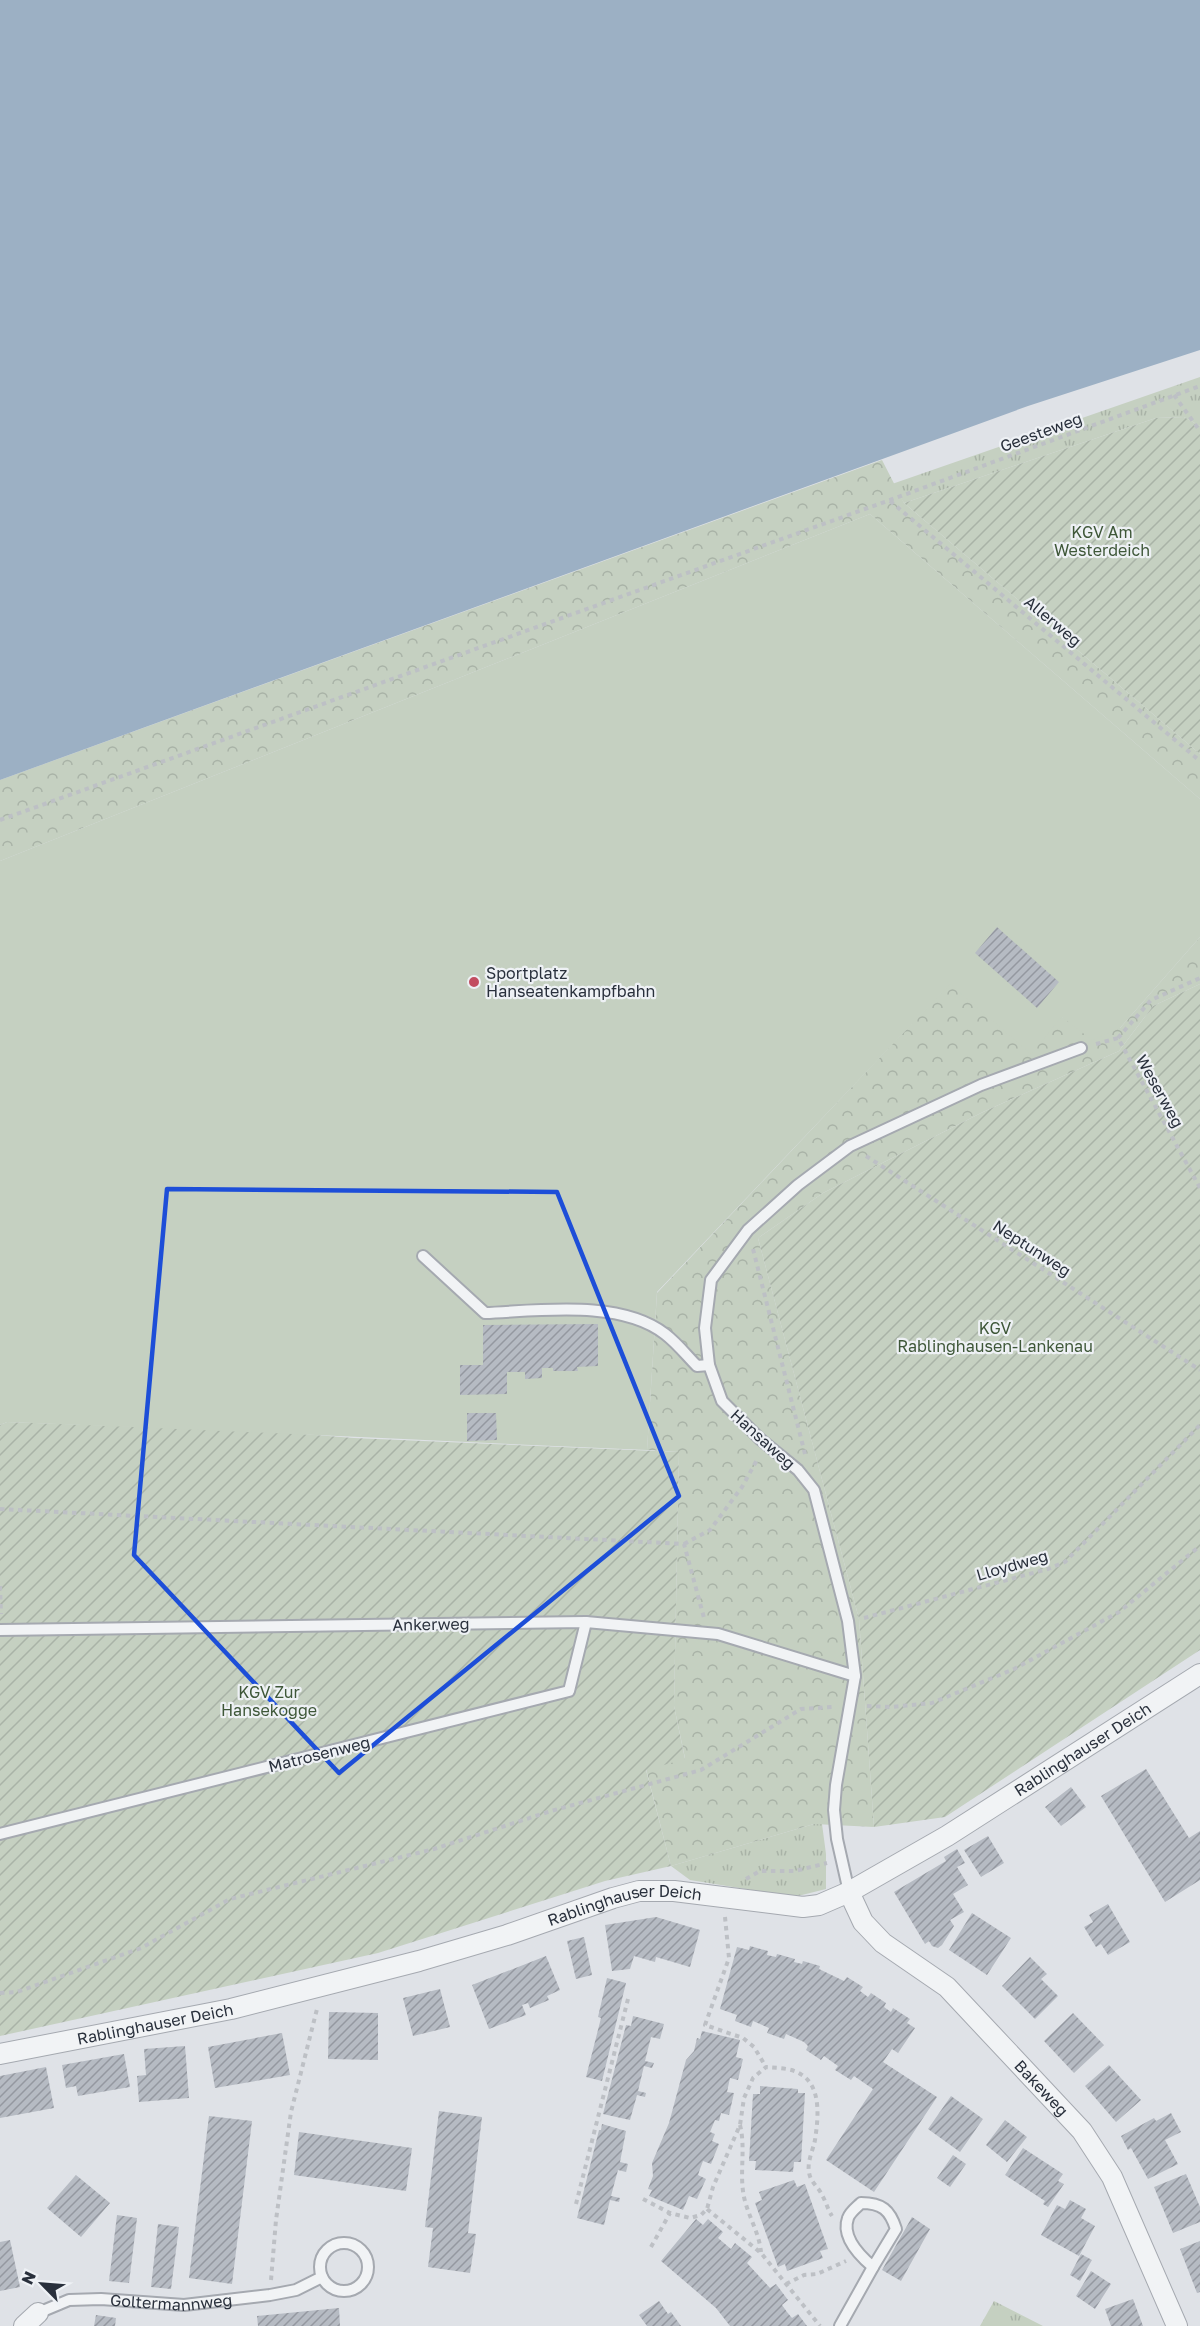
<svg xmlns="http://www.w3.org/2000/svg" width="1200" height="2326" viewBox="0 0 1200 2326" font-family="'Golos Text',sans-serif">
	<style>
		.grass { fill: url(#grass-tufts) }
		.park { fill: url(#park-crowns) }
		.garden { fill: url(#garden-furrows) }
		.pitch { fill: #c5d0c1 }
		.water { fill: #9cb0c4 }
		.building { fill: url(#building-hatch) }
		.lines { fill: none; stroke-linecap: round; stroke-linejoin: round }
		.service-casing { stroke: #a5a9b0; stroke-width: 14 }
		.minor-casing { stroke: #a5a9b0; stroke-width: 22 }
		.path { stroke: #bdc0c5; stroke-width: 4; stroke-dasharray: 4.5 4.5; stroke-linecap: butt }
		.service { stroke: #f1f3f5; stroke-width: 10 }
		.minor { stroke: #f1f3f5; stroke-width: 20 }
		.marked { fill: none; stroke: #1d4ed8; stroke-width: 4.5; stroke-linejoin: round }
		.poi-dot { fill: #c24d60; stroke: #eef1f5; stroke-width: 2 }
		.labels { text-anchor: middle; stroke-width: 4.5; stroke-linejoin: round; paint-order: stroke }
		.street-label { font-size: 16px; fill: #29303c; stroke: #eef1f5 }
		.park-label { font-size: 16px; fill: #3e5738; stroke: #eef1f5 }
		.poi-label { font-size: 16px; fill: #29303c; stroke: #eef1f5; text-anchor: start }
	</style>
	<defs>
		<pattern id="grass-tufts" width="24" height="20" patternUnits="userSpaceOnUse" patternTransform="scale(1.5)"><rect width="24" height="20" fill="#c5d0c1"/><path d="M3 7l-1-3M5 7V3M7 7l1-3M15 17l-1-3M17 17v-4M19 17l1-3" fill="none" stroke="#a9b3a7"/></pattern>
		<pattern id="park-crowns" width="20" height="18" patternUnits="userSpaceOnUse" patternTransform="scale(1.5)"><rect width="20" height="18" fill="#c5d0c1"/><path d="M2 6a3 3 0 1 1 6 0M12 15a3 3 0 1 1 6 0" fill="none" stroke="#a9b3a7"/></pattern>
		<pattern id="garden-furrows" width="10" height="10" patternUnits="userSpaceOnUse" patternTransform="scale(1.5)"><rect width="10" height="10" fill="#c5d0c1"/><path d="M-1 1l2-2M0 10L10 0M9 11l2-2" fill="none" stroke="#a9b3a7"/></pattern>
		<pattern id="building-hatch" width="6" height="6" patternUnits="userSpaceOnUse" patternTransform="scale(1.5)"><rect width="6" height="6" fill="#b6bbc3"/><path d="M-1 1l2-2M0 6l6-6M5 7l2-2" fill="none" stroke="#9498a0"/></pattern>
	</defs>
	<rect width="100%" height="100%" fill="#dfe2e7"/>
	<path class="grass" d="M1200 377V426L1184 417 1156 418 904 503 892 484Z
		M814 1824H822L826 1854V1889L794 1897 690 1880 671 1866Z
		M994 2301 1043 2326H980Z"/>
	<path class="park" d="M882 460 904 503 1200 754V799L870 514 0 861V780Z
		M1200 937V984L1153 1006 1119 1051 983 1112 823 1193 758 1238 859 1619 874 1827 814 1824 671 1866 646 1769 685 1758 674 1706 679 1452 647 1450 657 1293 950 983 1062 1017 1120 1028Z"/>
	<path class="garden" d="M1184 417 1200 426V754L904 503 1156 418Z
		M1200 984V1650L945 1817 874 1827 859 1619 758 1238 823 1193 983 1112 1119 1051 1153 1006Z
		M7 1422 264 1431 354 1438 679 1452 674 1706 685 1759 646 1770 671 1866 605 1881 378 1953 0 2036V1425Z"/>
	<path class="pitch" d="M870 514 1200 799V937L1120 1028 1092 1040 1062 1017 1031 1054 950 984 657 1292 647 1450C434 1441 221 1430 7 1422L0 1425V861Z"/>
	<path class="water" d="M0 0H1200V350L1028 406 0 780Z"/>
	<path class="building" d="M997 927 1059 982 1037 1008 975 953Z
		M598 1324V1366L577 1367 578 1371H553V1368H542V1378L525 1379V1372H507V1394L460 1395V1365H483V1325Z
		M467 1413H496L497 1440 467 1441Z
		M1146 1769 1189 1838 1200 1831V1880L1165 1902 1101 1796Z
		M1071 1787 1086 1807 1061 1826 1045 1807Z
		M988 1836 1004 1863 981 1877 964 1850Z
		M957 1849 965 1863 957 1867 968 1885 953 1894 964 1912 950 1920 954 1926 942 1945 938 1948 932 1946 929 1941 925 1944 894 1892 946 1861 944 1857Z
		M1108 1904 1130 1942 1108 1955 1101 1944 1096 1947 1084 1927 1093 1922 1089 1915Z
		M972 1913 1011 1938 987 1975 949 1950Z
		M656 1917 700 1930 690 1967 656 1957 655 1962 634 1956 630 1969 612 1971 605 1925Z
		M584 1937 592 1975 576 1979 567 1941Z
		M750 1946 768 1951 767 1955 776 1957 777 1954 795 1959 794 1962 802 1964 803 1961 820 1966 819 1969 844 1981 847 1977 863 1987 860 1991 868 1997 871 1993 886 2003 884 2007 891 2012 893 2008 910 2019 907 2023 915 2028 898 2053 892 2049 883 2062 937 2097 874 2192 826 2160 873 2089 854 2076 851 2080 835 2070 838 2066 824 2056 821 2060 806 2050 808 2046 804 2042 786 2034 784 2039 767 2033 769 2028 753 2021 751 2027 735 2021 737 2015 720 2009 737 1947 749 1950Z
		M546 1956 560 1990 547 1996 549 2000 530 2008 528 2003 522 2005 526 2015 489 2029 472 1985Z
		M1030 1957 1047 1974 1041 1979 1058 1996 1035 2019 1002 1986Z
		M607 1978 626 1983 602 2081 586 2077 601 2018 598 2017Z
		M440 1989 450 2027 413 2036 403 1998Z
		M329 2012 378 2013V2060L328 2059Z
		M1073 2013 1104 2045 1074 2073 1044 2041Z
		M633 2016 664 2024 660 2039 651 2037 645 2061 654 2063 652 2068 644 2066 638 2091 646 2093 645 2097 637 2095 630 2120 603 2114 626 2025 631 2026Z
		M702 2031 740 2040 736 2057 743 2059 738 2080 730 2078 727 2092 734 2093 729 2115 721 2113 719 2121 715 2120 710 2132 715 2134 712 2141 719 2144 711 2164 703 2161 700 2169 698 2175 706 2179 697 2199 689 2196 683 2210 649 2196 652 2190 648 2189 653 2176 652 2163 669 2123 686 2060 694 2051 697 2038 700 2039Z
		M282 2033 290 2075 215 2088 208 2047Z
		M185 2046 189 2098 139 2102 137 2076 146 2075 144 2049Z
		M124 2054 130 2087 78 2096 76 2086 66 2088 62 2065Z
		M1109 2065 1141 2100 1116 2122 1085 2086Z
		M46 2067 54 2108 0 2118V2076Z
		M760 2086 798 2089V2093H805L801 2162H794L793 2172 755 2170 756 2161H749L753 2094H760Z
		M951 2096 983 2119 960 2152 928 2129Z
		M439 2111 482 2117 468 2233 476 2234 470 2273 428 2267 433 2228 425 2227Z
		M1171 2113 1181 2132 1165 2140 1178 2164 1148 2179 1131 2148 1128 2150 1121 2136 1154 2118 1156 2121Z
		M209 2116 252 2121 232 2284 189 2278Z
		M1005 2120 1027 2137 1007 2162 986 2145Z
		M602 2124 626 2131 620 2162 628 2164 626 2172 618 2170 611 2196 620 2198 619 2202 610 2200 604 2225 577 2218 599 2130H601Z
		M299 2132 412 2148 406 2191 294 2175Z
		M1023 2148 1063 2174 1058 2181 1064 2184 1048 2207 1043 2204 1045 2201 1005 2175Z
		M953 2155 966 2164 950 2187 937 2178Z
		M1186 2174 1200 2207V2222L1173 2233 1154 2187Z
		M76 2175 110 2203 81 2237 47 2208Z
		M794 2180 797 2187 805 2184 828 2249 820 2251 823 2258 787 2271 785 2264 778 2267 755 2203 762 2200 759 2192Z
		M1070 2200 1086 2209 1081 2218 1095 2226 1079 2256 1041 2235 1057 2205 1065 2209Z
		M117 2215 137 2218 129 2283 109 2281Z
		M912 2217 930 2229 901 2281 882 2270Z
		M696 2219 703 2225 708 2219 723 2232 718 2238 731 2249 735 2243 752 2257 747 2263 770 2288 776 2284 788 2300 782 2305 787 2312 792 2318 798 2314 807 2326H730L716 2308 661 2261Z
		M158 2224 179 2227 171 2289 151 2287Z
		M10 2240 20 2287 0 2291V2242Z
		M1200 2241V2292L1197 2293 1180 2249Z
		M1081 2254 1092 2260 1080 2281 1070 2275Z
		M1091 2271 1111 2284 1095 2309 1076 2296Z
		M1133 2299 1143 2326H1111L1105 2309Z
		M659 2301 668 2314 671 2312 681 2326H647L639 2315Z
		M339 2308 340 2326H258L257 2316Z
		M96 2315 116 2318 115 2326H94Z"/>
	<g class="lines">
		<defs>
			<g id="service">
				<path d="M423 1256 485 1313C538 1311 620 1299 665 1334 677 1343 687 1356 697 1366L709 1365"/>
				<path d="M0 1630 586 1622 718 1634 855 1676"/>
				<path d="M0 1834 569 1691 586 1622"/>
				<path d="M849 1892 837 1839 834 1810 836 1785 855 1676 848 1621 814 1490 798 1470 760 1439 722 1401 709 1365 705 1328 711 1280 748 1230 798 1185 850 1146 981 1085 1081 1048"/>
				<path d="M861 2203C882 2203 890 2210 896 2229L873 2267C860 2256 841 2237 848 2218 850 2212 857 2207 861 2203Z"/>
				<circle cx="344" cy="2267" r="24"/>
				<path id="s1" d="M38 2313 69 2300 101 2299 184 2305 270 2295 296 2290 322 2277"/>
				<path d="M840 2326 873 2267"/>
			</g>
			<g id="minor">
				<path id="s2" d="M849 1892 863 1922 883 1943 947 1987 1082 2131 1112 2177 1177 2326"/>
				<path id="s3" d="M0 2054 231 2009 419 1961 507 1935 613 1898 639 1891H674L803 1907 819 1905 849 1892 947 1836 1200 1674"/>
				<path d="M24 2326 38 2313"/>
			</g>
		</defs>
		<use href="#service" class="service-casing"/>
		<use href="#minor" class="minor-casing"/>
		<path class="path" d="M1174 395 1200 431
			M890 501 1200 761
			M0 820 890 500 1200 386
			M1118 1038 1151 1000 1200 978
			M1096 1044 1118 1038 1200 1188
			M866 1156 1200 1370
			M753 1249 805 1454
			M0 1509 684 1544 704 1618
			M684 1544 710 1530 742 1487 758 1458
			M0 1586 1 1614
			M864 1618 1048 1569 1065 1562 1200 1425
			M867 1706 891 1707 932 1703 1014 1669 1119 1612 1200 1546
			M746 1879 760 1871H795L827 1863
			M725 1917 729 1958 705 2025 743 2038 754 2047 766 2067
			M0 1993 17 1992 141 1948 230 1899 434 1849 551 1811 701 1770 801 1709 832 1707
			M740 2125C746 2149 739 2173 744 2197 748 2216 759 2232 761 2252
			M643 2199 670 2213 690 2218 701 2215 707 2209 713 2187 740 2125 744 2098 753 2078 766 2067C778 2068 793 2068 802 2075 822 2088 818 2120 815 2140 813 2150 807 2162 809 2172 810 2182 818 2186 822 2195 826 2202 828 2210 832 2216
			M576 2204 628 1999
			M707 2209 761 2253 820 2326
			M651 2247 670 2213
			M271 2280 276 2220 291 2112 317 2009
			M786 2284 804 2275 817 2274 846 2261"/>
		<use href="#service" class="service"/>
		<use href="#minor" class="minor"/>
	</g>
	<path class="marked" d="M167 1189 557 1192 679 1496 339 1773 134 1555Z"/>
	<circle class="poi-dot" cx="474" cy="982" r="6"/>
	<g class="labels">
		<g class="street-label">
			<text transform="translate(1041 432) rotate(-20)" y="6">Geesteweg</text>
			<text transform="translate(1053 621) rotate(40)" y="6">Allerweg</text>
			<text transform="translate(1160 1091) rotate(61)" y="6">Weserweg</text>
			<text transform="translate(1032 1248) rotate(33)" y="6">Neptunweg</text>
			<text transform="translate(763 1439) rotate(42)" y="6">Hansaweg</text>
			<text transform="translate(1012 1565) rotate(-16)" y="6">Lloydweg</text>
			<text transform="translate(431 1624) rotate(-1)" y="6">Ankerweg</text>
			<text dy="6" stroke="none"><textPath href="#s3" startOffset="1148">Rablinghauser Deich</textPath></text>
			<text transform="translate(319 1754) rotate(-14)" y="6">Matrosenweg</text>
			<text dy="6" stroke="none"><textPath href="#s3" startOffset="644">Rablinghauser Deich</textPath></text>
			<text dy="6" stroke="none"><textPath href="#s3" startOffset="158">Rablinghauser Deich</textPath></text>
			<text dy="6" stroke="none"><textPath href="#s2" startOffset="278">Bakeweg</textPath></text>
			<text dy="6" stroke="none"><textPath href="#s1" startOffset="136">Goltermannweg</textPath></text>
		</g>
		<g class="park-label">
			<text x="1102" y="538">KGV Am<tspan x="1102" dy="18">Westerdeich</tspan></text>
			<text x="995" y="1334">KGV<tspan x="995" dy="18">Rablinghausen-Lankenau</tspan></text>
			<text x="269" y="1698">KGV Zur<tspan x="269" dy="18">Hansekogge</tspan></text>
		</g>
		<g class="poi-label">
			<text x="486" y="979">Sportplatz<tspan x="486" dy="18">Hanseatenkampfbahn</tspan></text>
		</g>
	</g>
	<g transform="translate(42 2284) rotate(295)" stroke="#eef1f5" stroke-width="4.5" paint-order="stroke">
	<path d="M0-4.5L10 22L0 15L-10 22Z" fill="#29303c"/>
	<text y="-9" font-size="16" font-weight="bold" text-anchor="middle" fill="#29303c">N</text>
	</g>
</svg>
